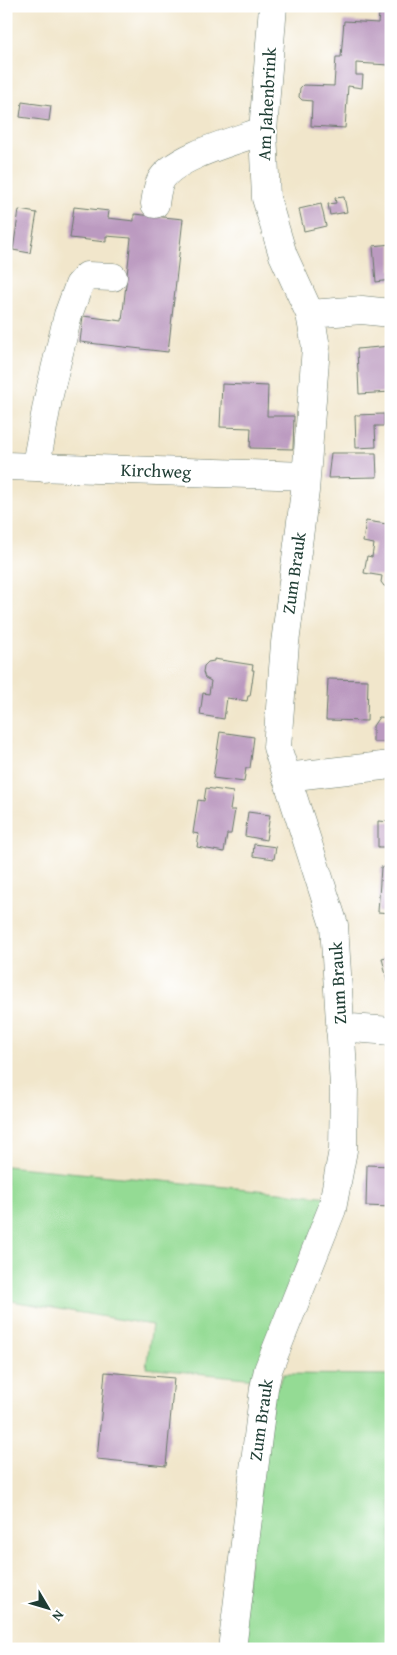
<svg xmlns="http://www.w3.org/2000/svg" width="397" height="1655" viewBox="0 0 397 1655" font-family="'Gentium Book Plus',serif">
	<style>
		.green { fill: #94db94; stroke: #5a8c64 }
		.building { fill: #bb9ac0 }
		.lines { fill: none; stroke-linecap: round; stroke-linejoin: round }
		.minor-casing { stroke: #687869; stroke-width: 29 }
		.minor { stroke: #fff; stroke-width: 28 }
		.labels { text-anchor: middle; stroke-width: 4; stroke-linejoin: round; paint-order: stroke }
		.street-label { font-size: 18px; fill: #1f3d34; stroke: #fff }
	</style>
	<rect width="100%" height="100%" fill="#fff"/>
	<filter id="ink" filterUnits="userSpaceOnUse"><feTurbulence type="fractalNoise" baseFrequency=".02" numOctaves="2"/><feDisplacementMap in="SourceGraphic" scale="10" xChannelSelector="R" yChannelSelector="G"/><feConvolveMatrix kernelMatrix="1 2 1 2 8 2 1 2 1" color-interpolation-filters="sRGB"/></filter>
	<filter id="wash" filterUnits="userSpaceOnUse"><feTurbulence type="fractalNoise" baseFrequency=".0096" numOctaves="4" result="noise"/><feDisplacementMap in="SourceGraphic" scale="20" xChannelSelector="R" yChannelSelector="G"/><feGaussianBlur stdDeviation="1.12" result="paint"/><feColorMatrix in="noise" values="0 0 0 0 0 0 0 0 0 0 0 0 0 0 0 0 0 1.4 0 .05"/><feComposite in="paint" operator="in"/></filter>
	<g filter="url(#wash)">
		<rect width="100%" height="100%" fill="#f1e6cb"/>
		<path class="green" d="M6 1166 331 1197 256 1379 146 1368 152 1325 6 1300Z
			M284 1374 391 1375V1649H237L273 1394Z"/>
		<g id="blocks">
			<path class="building" d="M379 14H391L389 65 356 63V75H363L362 88 348 86 345 128 311 126 312 101 302 100 299 97 300 88 303 85 334 86 336 57H341L344 21 378 23Z
				M22 102 51 106 49 121 20 117Z
				M344 197 347 212 330 215 328 204 336 203 335 198Z
				M321 204 326 226 304 231 299 209Z
				M74 207 109 211 108 218 134 221V214L183 219 168 352 80 342 83 316 122 321 131 238 106 236V242L70 238Z
				M19 210 37 213 30 253 13 250Z
				M391 244V280L376 282 373 246Z
				M391 346V392L359 394 357 349Z
				M222 384 268 386 267 416H294L293 449 250 448 251 428 220 427Z
				M384 414V426H375L376 447 356 448 355 415Z
				M331 453H376L377 477 328 478Z
				M388 518H391V587L384 586 381 582 382 576 364 573 367 556 372 557 374 544 363 542 366 521 387 524Z
				M214 659 253 665 252 670H254L250 696H248L247 701 227 698 224 719 200 715 203 693 209 694 211 681 205 678 203 672 204 666 208 662 214 661Z
				M328 679 368 680 367 721 326 720Z
				M379 717 391 718V742H373V726Z
				M220 732 254 737 250 768H246L244 782 213 778Z
				M206 788 233 792 230 810H235L231 834H227L224 852 197 847 199 834 193 833 198 800 204 801Z
				M248 812 270 815 266 840 245 836Z
				M378 821 391 822V847H378Z
				M254 844 276 847 274 859 253 856Z
				M381 867 391 868V913L378 912Z
				M391 956V993H390L382 958Z
				M367 1165 391 1166V1207L366 1206Z
				M105 1372 174 1378 166 1466 97 1459Z"/>
		</g>
	</g>
	<g filter="url(#ink)">
		<use href="#blocks" fill-opacity="0" stroke="#687869" stroke-width="1"/>
		<g class="lines">
			<defs>
				<path id="minor" d="M155 204C156 197 157 188 160 182 171 157 238 140 263 131
					M310 314 362 310 391 313
					M6 466 306 476
					M44 468 38 454 48 399 68 315 79 285 87 276 113 277
					M286 777 391 765
					M340 1030 351 1028 391 1031
					M232 1649 264 1388 268 1370 332 1209 343 1150 344 1086 334 925 277 747 285 643 305 491 316 347 310 314 283 255 266 198 263 131 273 6"/>
			</defs>
			<use href="#minor" class="minor-casing"/>
			<use href="#minor" class="minor"/>
		</g>
	</g>
	<g class="labels">
		<g class="street-label">
			<text transform="translate(267 104) rotate(-87)" y="6">Am Jahenbrink</text>
			<text transform="translate(156 471) rotate(2)" y="6">Kirchweg</text>
			<text transform="translate(294 573) rotate(-82)" y="6">Zum Brauk</text>
			<text transform="translate(338 983) rotate(-93)" y="6">Zum Brauk</text>
			<text transform="translate(261 1420) rotate(-82)" y="6">Zum Brauk</text>
		</g>
	</g>
	<rect width="397" height="1655" fill="none" stroke="#fff" stroke-width="25"/>
	<g transform="translate(48 1608) rotate(128)" stroke="#ffffff" stroke-width="4" paint-order="stroke">
	<path d="M0-4L9 19L0 12L-9 19Z" fill="#1f3d34"/>
	<text y="-8" font-size="14" font-weight="bold" text-anchor="middle" fill="#1f3d34">N</text>
	</g>
</svg>
